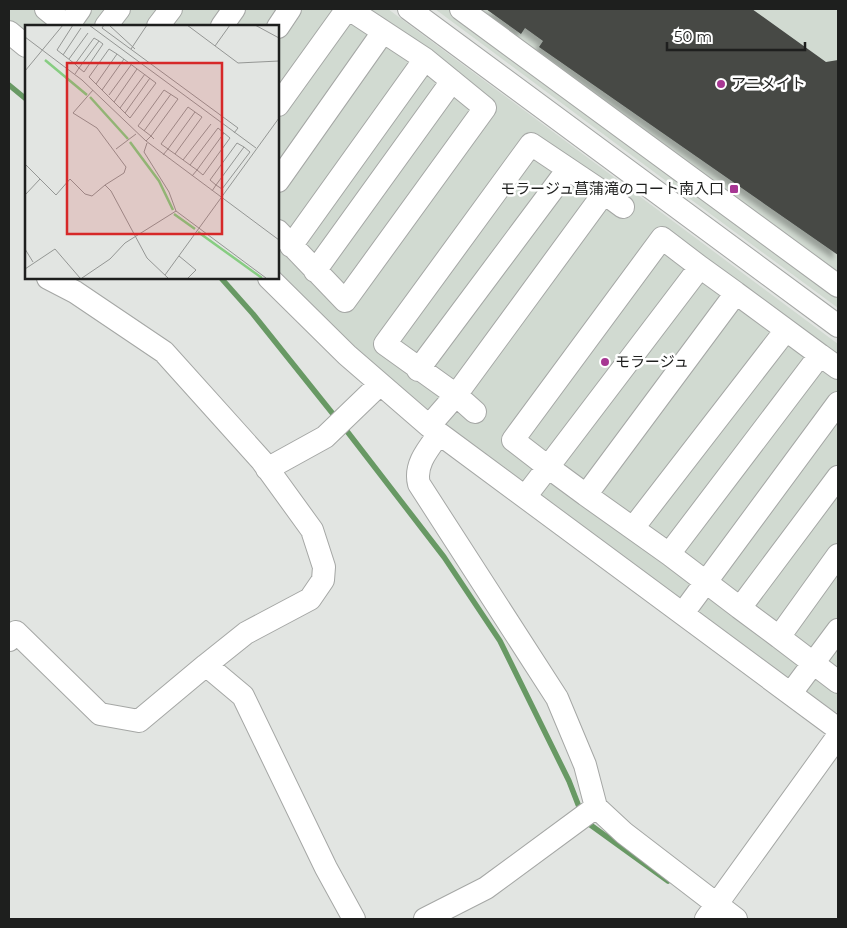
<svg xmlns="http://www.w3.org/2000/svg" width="847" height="928" viewBox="0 0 847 928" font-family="Montserrat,'Noto Sans JP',sans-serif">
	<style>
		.built { fill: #d1dad1 }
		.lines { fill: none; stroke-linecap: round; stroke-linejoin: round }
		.stream { stroke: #689964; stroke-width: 5.5 }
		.building { fill: #464845; filter: url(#shadow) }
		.minor-casing { stroke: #a5a7a5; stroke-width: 24 }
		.minor { stroke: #fff; stroke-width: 22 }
		.poi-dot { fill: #a73793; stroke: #fff; stroke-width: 2 }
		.labels { text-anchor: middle; stroke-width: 5; stroke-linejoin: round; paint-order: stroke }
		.poi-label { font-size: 15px; fill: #1e1f1e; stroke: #fff; text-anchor: start }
		.inset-river { fill: none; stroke: #87cd82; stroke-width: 2.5 }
		.inset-road { fill: none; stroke: #949694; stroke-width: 1 }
		.view { fill: #d62828; fill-opacity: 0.15; stroke: #d62828; stroke-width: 2.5 }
		.inset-edge { fill: none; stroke: #1e1f1e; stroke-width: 2.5 }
	</style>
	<defs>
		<filter id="shadow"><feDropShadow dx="-4.5" dy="4.5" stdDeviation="2.5" flood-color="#0004"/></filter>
	</defs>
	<rect width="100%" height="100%" fill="#e2e5e2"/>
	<path class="built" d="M9 9H388L838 344V712H835L463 439 354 347 278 271V26H26V34L9 19Z
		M435 9H838V308L697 204Z"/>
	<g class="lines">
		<path class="stream" d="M9 85 26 99
			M221 278 253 314 337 419
			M343 426 444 557 500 641 569 781 581 812
			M585 821 668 881"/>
	</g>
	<path class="building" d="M486 9H752L826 62 838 60V255L539 47 543 41 525 28 521 34Z"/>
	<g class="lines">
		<defs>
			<path id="minor" d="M46 9 67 26
				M409 9 838 326
				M461 9 838 286
				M68 26 80 9
				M106 26 119 9
				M158 26 171 9
				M222 26 234 9
				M278 27 290 9
				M9 32 26 46
				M278 105 347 9
				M278 181 383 32
				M604 193 623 207
				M278 231 345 301 485 108 425 59 349 9
				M291 246 425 59
				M315 271 452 81
				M48 278 75 292 164 352 262 461 312 530 324 567 323 580 310 599 246 633 206 665
				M269 278 347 355 429 426 838 729
				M736 293 820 355
				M838 368 820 355 669 554 740 608 838 477
				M418 370 568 169
				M429 426 456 395 385 344 531 144 604 193 456 395 475 412
				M439 434C428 449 414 465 419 484L557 698 585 765 596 807 624 833 736 919
				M267 469 325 437 379 385
				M586 495 669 554
				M525 497 548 467 513 440 662 238 700 267 548 467 586 495 736 293 700 267
				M633 528 786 330
				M838 555 779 637 838 682
				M740 608 779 637
				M683 613 838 403
				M9 640 16 632 100 714 139 721 206 665 243 696 326 868 354 919
				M791 693 838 630
				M425 919 486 888 596 807
				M706 919 838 736"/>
		</defs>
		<use href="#minor" class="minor-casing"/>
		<use href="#minor" class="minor"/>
	</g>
	<g class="poi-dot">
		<circle cx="721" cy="84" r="5"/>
		<rect x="729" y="184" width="10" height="10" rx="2.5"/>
		<circle cx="605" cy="362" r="5"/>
	</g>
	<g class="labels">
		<g class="poi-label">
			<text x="731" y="89">アニメイト</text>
			<text x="724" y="194" text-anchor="end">モラージュ菖蒲滝のコート南入口</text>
			<text x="615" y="367">モラージュ</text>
		</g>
	</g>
	<g transform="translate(25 25)">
		<rect width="254" height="254" fill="#e2e5e2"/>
		<path class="inset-river" d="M20 35 62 70M65 72 103 114M105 117 134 156 148 185M149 189 170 204M173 207 237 253"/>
		<path class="inset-road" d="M48 0 32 25 50 39M64 0 231 123M79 0 77 3 213 103 209 108M84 0 110 24M162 0 213 38 254 36M230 0 254 13M0 12 57 55 121 116 254 215M190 21 205 0M106 24 122 0M38 30 56 3M44 34 63 8M0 46 38 0M50 49 54 43 50 39 69 13 74 16 54 43 59 47 78 19 74 16M71 59 92 29 84 24 64 52 105 93 131 58 92 29M68 65 48 88 72 103 101 142 99 148 80 160M77 65 99 34M84 70 106 40M89 77 112 44M95 83 120 49M100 88 125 53M119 106 146 69M121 116 126 111 113 101 139 65 153 74 126 111 129 114M122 118 119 127 144 167 151 186 241 253M91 124 111 109M150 129 165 140M138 130 143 124 136 119 163 82 170 87 143 124 150 129 177 92 170 87M158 135 186 99M0 139 31 170 45 154 60 169 67 171 80 160 86 166 122 233 143 253M167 151 172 145 165 140 193 103 199 108 172 145 178 150 205 113 199 108M187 166 191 160 197 164 225 127 219 122 191 160 185 155 212 118 219 122M0 170 15 154M0 224 8 237M154 231 171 245 163 253M0 244 30 224 55 253M140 250 254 93M57 253 85 234 100 218 151 186"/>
		<path class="view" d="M42 38H197V209H42Z"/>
		<rect width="254" height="254" class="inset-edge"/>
	</g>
	<rect width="847" height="928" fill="none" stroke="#1e1f1e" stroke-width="20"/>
	<path d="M667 42v8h138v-8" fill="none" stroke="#1e1f1e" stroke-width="2.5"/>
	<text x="674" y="42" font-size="15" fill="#1e1f1e" stroke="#ffffff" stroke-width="4" paint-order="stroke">50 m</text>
</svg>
